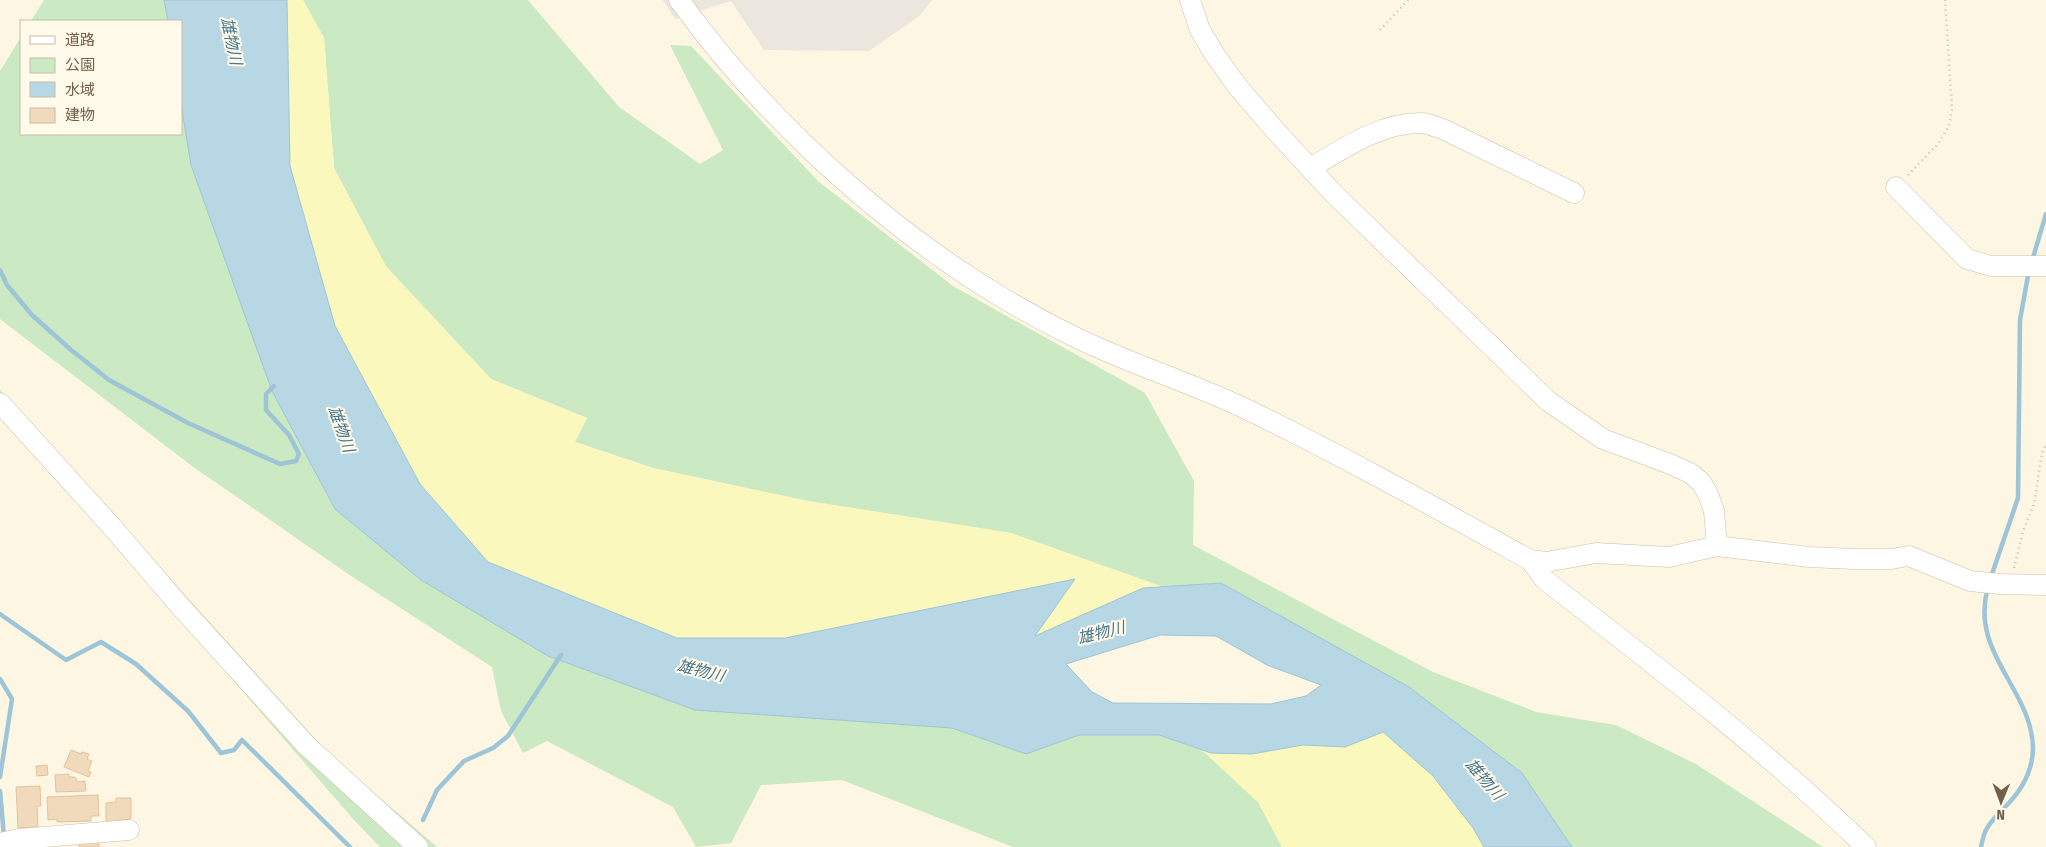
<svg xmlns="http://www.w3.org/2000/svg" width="2046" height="847" viewBox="0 0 2046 847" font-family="'Fira Sans Condensed','Noto Sans JP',sans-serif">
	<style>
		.industrial { fill: #ebe6de }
		.green { fill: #cbe9c2 }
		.sand { fill: #fbf8bd }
		.water { fill: #b8d7e5; stroke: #9ec5d7; fill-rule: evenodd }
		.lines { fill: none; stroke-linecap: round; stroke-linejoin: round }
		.stream { stroke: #9ec5d7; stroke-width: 4.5 }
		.building { fill: #f1d9bb; stroke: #e4c39b }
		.minor-casing { stroke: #cdbfaa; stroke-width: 21 }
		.path { stroke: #d6bd9e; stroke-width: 2.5; stroke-dasharray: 1 4; stroke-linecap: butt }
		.minor { stroke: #fff; stroke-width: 20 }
		.labels { text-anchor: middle; stroke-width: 4; stroke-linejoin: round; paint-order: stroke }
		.water-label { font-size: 16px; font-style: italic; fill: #46778e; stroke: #fffae9 }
	</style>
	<rect width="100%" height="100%" fill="#fcf6e3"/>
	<path class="industrial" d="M663 0H932L919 16 869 51 764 50 731 1 675 19Z"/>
	<path class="green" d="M44 0H165L168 21H31Z
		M303 0H528L619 107 700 164 723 150 670 45 691 46 819 182 953 286 1145 393 1194 481 1193 545 1433 672 1536 712 1616 725 1696 764 1823 847H1572L1221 583 1163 587 1011 533 808 501 653 468 575 442 587 418 491 379 386 267 334 168 324 38Z
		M21 37V134H181V103L191 165 273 392 335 509 421 580 548 656 695 710 952 728 1025 754 1079 735H1159L1203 751 1258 802 1282 847H1013L842 780 761 785 731 843 696 847 673 807 547 741 523 753 501 711 492 667 354 578 192 466 0 319V71Z
		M0 390 327 752 437 847H380L354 820 78 501 0 401Z"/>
	<path class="sand" d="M287 0H303L324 38 334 168 386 266 491 379 587 418 575 442 653 468 808 501 1011 533 1163 587 1143 588 1034 637 1074 579 785 638H677L488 562 420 484 335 326 290 166Z
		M1383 732 1433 776 1473 828 1484 847H1282L1258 802 1203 751 1252 754 1303 745 1345 747Z"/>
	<path class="water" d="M164 0H287L290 166 335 326 420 484 488 562 677 638H785L1075 579 1035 636 1143 588 1221 583 1409 687 1522 773 1572 847H1484L1473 828 1433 776 1383 732 1345 747 1303 745 1252 754 1211 753 1159 735H1079L1026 754 952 728 695 710 548 656 421 580 335 509 272 391 191 165 181 104V21H168ZM1160 635 1216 636 1267 665 1321 685 1306 696 1271 704 1113 703 1092 692 1066 664Z"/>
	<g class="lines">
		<path class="stream" d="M2032 261 2046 214
			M0 270 7 285 32 315 70 349 109 380 188 423 280 464 296 461 299 454 289 435 266 410V394L274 386
			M1991 577 2018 498 2020 320 2029 270
			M0 614 66 660 101 642 136 664 188 711 221 753 234 750 242 740 350 847
			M0 679 12 699 0 777
			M0 791 4 837
			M423 820 437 790 464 761 493 748 508 736 561 655
			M1981 847C1982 842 1983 837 1985 832 1991 818 2005 809 2014 797 2025 784 2033 766 2033 748 2032 689 1969 653 1988 587"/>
	</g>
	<path class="building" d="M71 750 81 754 82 752 89 754 87 759 92 761 88 771 91 772 89 777 64 767Z
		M47 765 48 775 37 776 36 766Z
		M69 774V777H75L78 782 85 781 86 791 56 792 55 775Z
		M40 786 41 806H37L38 827 18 828 16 787Z
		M98 795 99 816H91V821L57 822V819L48 820 47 797Z
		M116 798H131V819L121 820V825H106V803L116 802Z
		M99 842V847H79V843Z"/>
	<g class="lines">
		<defs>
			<path id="minor" d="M679 0C778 137 926 266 1079 339 1133 365 1192 383 1246 409 1343 456 1436 508 1530 560L1546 562 1596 553 1669 557 1717 546 1809 557 1854 559H1891L1909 556 1970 581 2000 584 2046 585
				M1190 0 1200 30 1215 55 1237 86 1274 129 1334 194 1548 401 1603 439 1670 464 1690 473 1701 482 1708 494 1714 511 1717 546
				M1310 168C1343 149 1381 122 1422 123 1430 124 1437 127 1445 130L1574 193
				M1896 187 1967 259 1991 266H2046
				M0 403 113 528 180 606 306 745 418 847
				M1530 560 1545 580C1655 665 1766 750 1866 847
				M0 843 19 839 129 830"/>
		</defs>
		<use href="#minor" class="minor-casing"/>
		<path class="path" d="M1380 30 1408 0
			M1908 175 1938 144 1949 126 1952 109 1945 0
			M2014 568 2023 531 2034 504 2042 453 2046 444"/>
		<use href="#minor" class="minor"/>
	</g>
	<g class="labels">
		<g class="water-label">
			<text transform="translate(232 41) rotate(78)" y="6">雄物川</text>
			<text transform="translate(342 429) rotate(70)" y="6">雄物川</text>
			<text transform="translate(1101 632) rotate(-14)" y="6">雄物川</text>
			<text transform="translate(701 670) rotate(14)" y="6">雄物川</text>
			<text transform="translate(1485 779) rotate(49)" y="6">雄物川</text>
		</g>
	</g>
	<rect x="20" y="20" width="162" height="115" fill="#fffae9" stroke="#c7bca9"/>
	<rect x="30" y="36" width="25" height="8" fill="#ffffff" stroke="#c7bca9"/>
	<text x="65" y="45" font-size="15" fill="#745f49">道路</text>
	<rect x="30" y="58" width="25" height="15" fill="#cbe9c2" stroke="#c7bca9"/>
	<text x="65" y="70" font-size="15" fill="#745f49">公園</text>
	<rect x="30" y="82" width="25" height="15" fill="#b8d7e5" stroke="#c7bca9"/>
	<text x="65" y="95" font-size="15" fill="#745f49">水域</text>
	<rect x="30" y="108" width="25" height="15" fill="#f1d9bb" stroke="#c7bca9"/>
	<text x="65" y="120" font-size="15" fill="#745f49">建物</text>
	<g transform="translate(2001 802) rotate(181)" stroke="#fffae9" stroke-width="4" paint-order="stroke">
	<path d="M0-4L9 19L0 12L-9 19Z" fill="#745f49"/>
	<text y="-8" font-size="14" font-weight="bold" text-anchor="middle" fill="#745f49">N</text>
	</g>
</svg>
